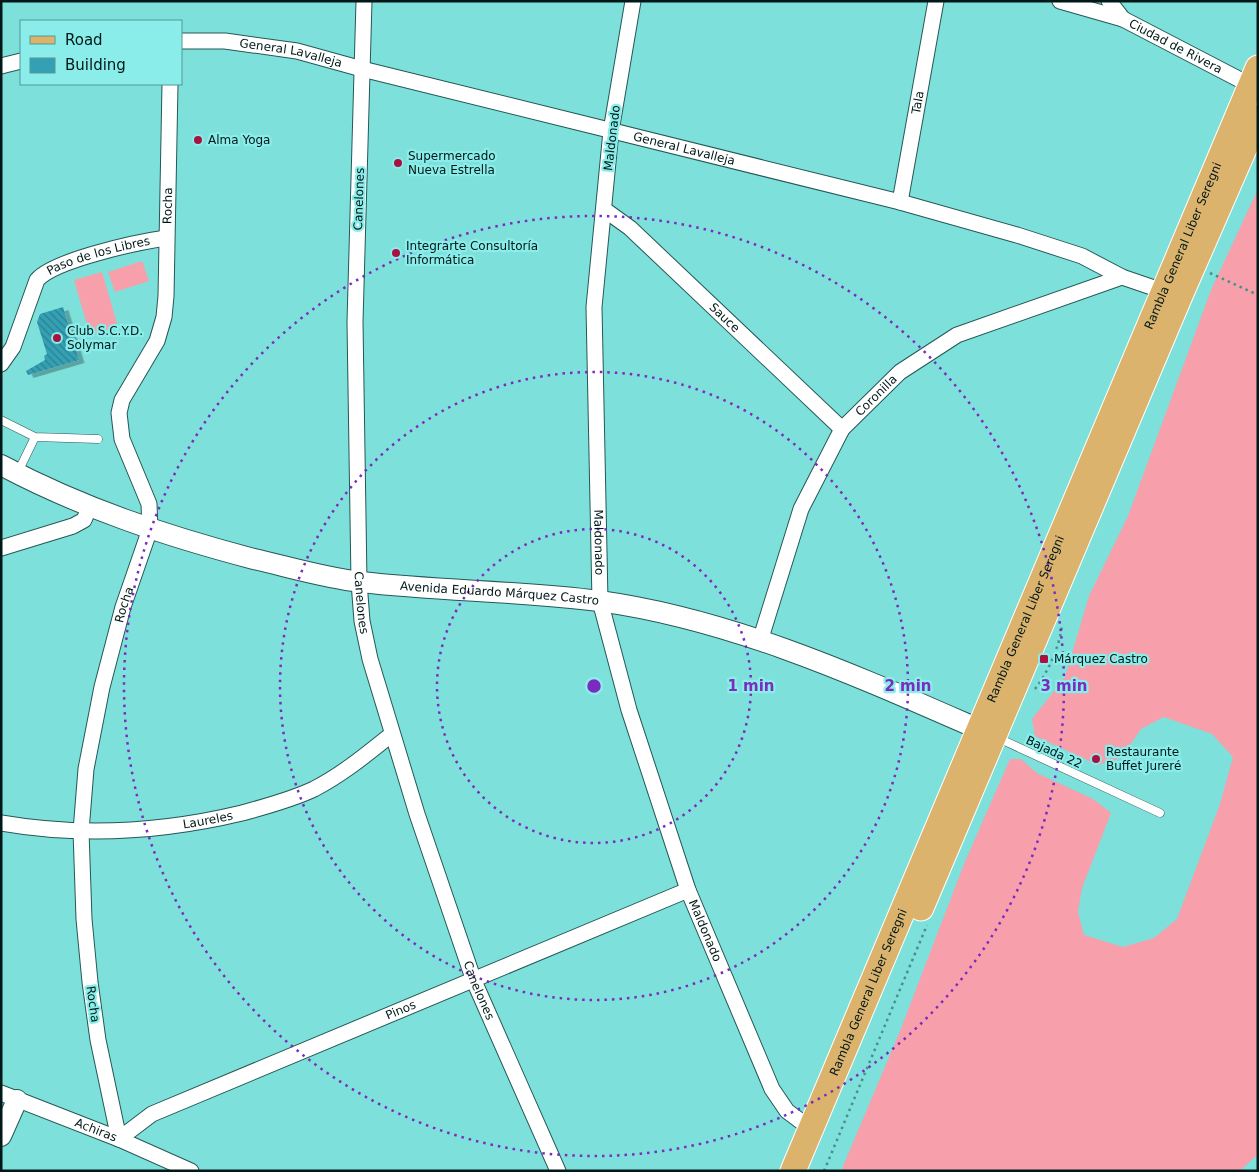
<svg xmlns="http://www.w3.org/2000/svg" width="1259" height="1172" viewBox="0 0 1259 1172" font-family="'DejaVu Sans',sans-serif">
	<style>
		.grass { fill: #f79faa }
		.building { fill: url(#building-back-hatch); filter: url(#shadow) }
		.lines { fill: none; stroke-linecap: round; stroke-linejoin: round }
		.service-casing { stroke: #245856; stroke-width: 9 }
		.minor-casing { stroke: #245856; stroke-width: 17 }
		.tertiary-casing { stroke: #245856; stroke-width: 22 }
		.primary-casing { stroke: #fff; stroke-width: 27 }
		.path { stroke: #4a8d89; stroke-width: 2.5; stroke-dasharray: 2.5 4; stroke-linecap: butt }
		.service { stroke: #fff; stroke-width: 8 }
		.minor { stroke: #fff; stroke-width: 15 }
		.tertiary { stroke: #fff; stroke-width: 20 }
		.primary { stroke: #dcb36d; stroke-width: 25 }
		.ring { fill: none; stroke: #7b2cbf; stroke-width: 2.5; stroke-dasharray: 2.5 5 }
		.poi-dot { fill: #a81140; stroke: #8bede9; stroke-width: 2 }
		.labels { text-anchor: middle; stroke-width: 4.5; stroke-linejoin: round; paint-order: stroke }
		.street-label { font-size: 12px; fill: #001817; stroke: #8bede9 }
		.poi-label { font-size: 12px; fill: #001817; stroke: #8bede9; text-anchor: start }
		.centre { fill: #7b2cbf; stroke: #8bede9; stroke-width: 2.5 }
		.ring-label { font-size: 15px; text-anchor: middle; font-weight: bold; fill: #7b2cbf; stroke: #8bede9; stroke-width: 4.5; stroke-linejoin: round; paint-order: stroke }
	</style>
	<defs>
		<pattern id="building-back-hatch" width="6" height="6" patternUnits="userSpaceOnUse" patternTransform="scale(1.25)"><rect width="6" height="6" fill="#35a0b3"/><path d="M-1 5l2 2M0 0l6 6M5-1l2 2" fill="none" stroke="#2a8191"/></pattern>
		<filter id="shadow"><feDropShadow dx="5.5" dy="3" stdDeviation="0" flood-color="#0004"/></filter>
	</defs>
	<rect width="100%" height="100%" fill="#7ee0db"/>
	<path class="grass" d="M1258 189V1154L1240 1171H841L900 1031 964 864 1010 759H1021L1037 773 1093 799 1111 813 1082 888 1078 912 1084 935 1123 947 1154 938 1177 919 1220 804 1233 757 1212 734 1164 717 1141 729 1121 758 1098 765 1035 736 1032 719 1065 677 1089 596 1128 516 1211 290Z
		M142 261 149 281 115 292 108 272Z
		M102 272 118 327 90 335 74 280Z"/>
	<path class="building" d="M63 307 79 360 28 375 26 371 45 360 44 356 47 354 37 322 40 314Z"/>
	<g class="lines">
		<defs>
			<path id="service" d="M1 420 35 437
				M18 472 35 437 98 439
				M996 737 1160 813"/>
			<g id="minor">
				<path id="s1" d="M364 1 355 322 359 582 362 621 370 659 417 814 474 981 558 1171"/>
				<path id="s2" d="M633 1 611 131 594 307 600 601 629 710 688 890 772 1089 787 1111 811 1129"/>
				<path d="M1060 1 1123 19"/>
				<path id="s3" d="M1109 1 1123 19 1250 85"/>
				<path id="s4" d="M181 41H225L297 51 362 69 900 202 1017 235 1082 256 1122 277 1163 291"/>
				<path d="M1 66 21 61"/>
				<path id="s5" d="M900 202 936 1"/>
				<path id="s6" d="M605 210 630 228 842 429"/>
				<path id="s7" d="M1 364 13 347 37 280C54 260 138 242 166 238"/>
				<path d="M1 548 73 526 84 520 89 508"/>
				<path id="s8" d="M760 641 801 509 842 429 900 372 957 335 1122 277"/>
				<path id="s9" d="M1 823C82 837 163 832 242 813 267 806 291 800 314 789 343 774 367 754 392 734"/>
				<path id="s10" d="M1 1093 119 1139 191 1171"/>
				<path id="s11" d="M119 1139 98 1040 90 982 84 919 81 831 86 769 102 687 123 607 150 529 149 504 122 439 119 413 122 400 157 341 164 317 166 296 170 84"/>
				<path id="s12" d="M119 1139 152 1114 688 890"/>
			</g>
			<g id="tertiary">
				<path id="s13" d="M1 465C82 508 166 536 254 559 289 567 325 578 361 582 440 591 521 591 599 601 737 620 866 680 992 735"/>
				<path d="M1 1136 17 1100"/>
			</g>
			<g id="primary">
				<path d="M921 908 1179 298 1258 117"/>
				<path id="s14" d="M793 1171 1258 68"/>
			</g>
		</defs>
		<use href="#service" class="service-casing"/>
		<use href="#minor" class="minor-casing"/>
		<use href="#tertiary" class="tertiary-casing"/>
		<use href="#primary" class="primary-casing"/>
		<path class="path" d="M1210 273 1258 295
			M1035 689C1048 672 1059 648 1062 626
			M824 1171 927 925"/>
		<use href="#service" class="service"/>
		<use href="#minor" class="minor"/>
		<use href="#tertiary" class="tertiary"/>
		<use href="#primary" class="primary"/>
	</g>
	<g class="ring">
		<circle cx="594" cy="686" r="157"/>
		<circle cx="594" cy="686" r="314"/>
		<circle cx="594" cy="686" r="470"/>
	</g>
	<g class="poi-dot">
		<circle cx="198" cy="140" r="5"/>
		<circle cx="398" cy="163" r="5"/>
		<circle cx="396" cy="253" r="5"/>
		<circle cx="57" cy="338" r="5"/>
		<rect x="1039" y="654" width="10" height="10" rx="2.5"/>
		<circle cx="1096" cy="759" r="5"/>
	</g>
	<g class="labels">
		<g class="street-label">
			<text dy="4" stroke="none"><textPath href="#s3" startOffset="82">Ciudad de Rivera</textPath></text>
			<text dy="4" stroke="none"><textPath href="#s4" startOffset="111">General Lavalleja</textPath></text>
			<text dy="4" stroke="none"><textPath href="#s5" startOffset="101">Tala</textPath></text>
			<text transform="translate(612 138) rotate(-83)" y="4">Maldonado</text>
			<text dy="4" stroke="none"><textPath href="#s4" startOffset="516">General Lavalleja</textPath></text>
			<text transform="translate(359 199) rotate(-88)" y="4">Canelones</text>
			<text dy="4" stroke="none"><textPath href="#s11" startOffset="962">Rocha</textPath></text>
			<text dy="4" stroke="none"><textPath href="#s14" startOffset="1004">Rambla General Liber Seregni</textPath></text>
			<text dy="4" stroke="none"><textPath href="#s7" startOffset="159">Paso de los Libres</textPath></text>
			<text dy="4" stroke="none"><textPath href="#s6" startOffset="161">Sauce</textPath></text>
			<text dy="4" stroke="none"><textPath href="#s8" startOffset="276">Coronilla</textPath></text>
			<text dy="4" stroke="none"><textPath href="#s2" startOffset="544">Maldonado</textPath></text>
			<text dy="4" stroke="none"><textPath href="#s13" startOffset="519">Avenida Eduardo Márquez Castro</textPath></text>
			<text dy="4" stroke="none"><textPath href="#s1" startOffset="602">Canelones</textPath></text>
			<text dy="4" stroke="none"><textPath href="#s11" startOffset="542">Rocha</textPath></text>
			<text dy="4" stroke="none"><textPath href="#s14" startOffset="599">Rambla General Liber Seregni</textPath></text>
			<text transform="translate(1054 752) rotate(25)" y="4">Bajada 22</text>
			<text dy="4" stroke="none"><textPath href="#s9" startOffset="208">Laureles</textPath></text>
			<text dy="4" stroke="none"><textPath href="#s2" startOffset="949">Maldonado</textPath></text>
			<text dy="4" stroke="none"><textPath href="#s1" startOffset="1008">Canelones</textPath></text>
			<text dy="4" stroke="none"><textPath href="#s14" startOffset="194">Rambla General Liber Seregni</textPath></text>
			<text transform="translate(93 1004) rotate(82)" y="4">Rocha</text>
			<text dy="4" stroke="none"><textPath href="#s12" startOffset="311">Pinos</textPath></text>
			<text dy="4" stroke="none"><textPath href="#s10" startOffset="102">Achiras</textPath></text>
		</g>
		<g class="poi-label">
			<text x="208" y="144">Alma Yoga</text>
			<text x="408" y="160">Supermercado<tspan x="408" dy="14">Nueva Estrella</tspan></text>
			<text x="406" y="250">Integrarte Consultoría<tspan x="406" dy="14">Informática</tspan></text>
			<text x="67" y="335">Club S.C.Y.D.<tspan x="67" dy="14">Solymar</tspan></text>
			<text x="1054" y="663">Márquez Castro</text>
			<text x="1106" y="756">Restaurante<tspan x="1106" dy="14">Buffet Jureré</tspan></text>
		</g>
	</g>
	<circle cx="594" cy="686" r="8" class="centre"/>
	<g class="ring-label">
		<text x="751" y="691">1 min</text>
		<text x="908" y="691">2 min</text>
		<text x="1064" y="691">3 min</text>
	</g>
	<rect width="1259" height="1172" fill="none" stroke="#001817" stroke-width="5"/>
	<rect x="20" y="20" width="162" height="65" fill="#8bede9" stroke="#539895"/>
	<rect x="30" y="36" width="25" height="8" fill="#dcb36d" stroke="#539895"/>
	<text x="65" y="45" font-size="15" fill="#001817">Road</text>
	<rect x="30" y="58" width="25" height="15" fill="#35a0b3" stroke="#539895"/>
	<text x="65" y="70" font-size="15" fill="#001817">Building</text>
</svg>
